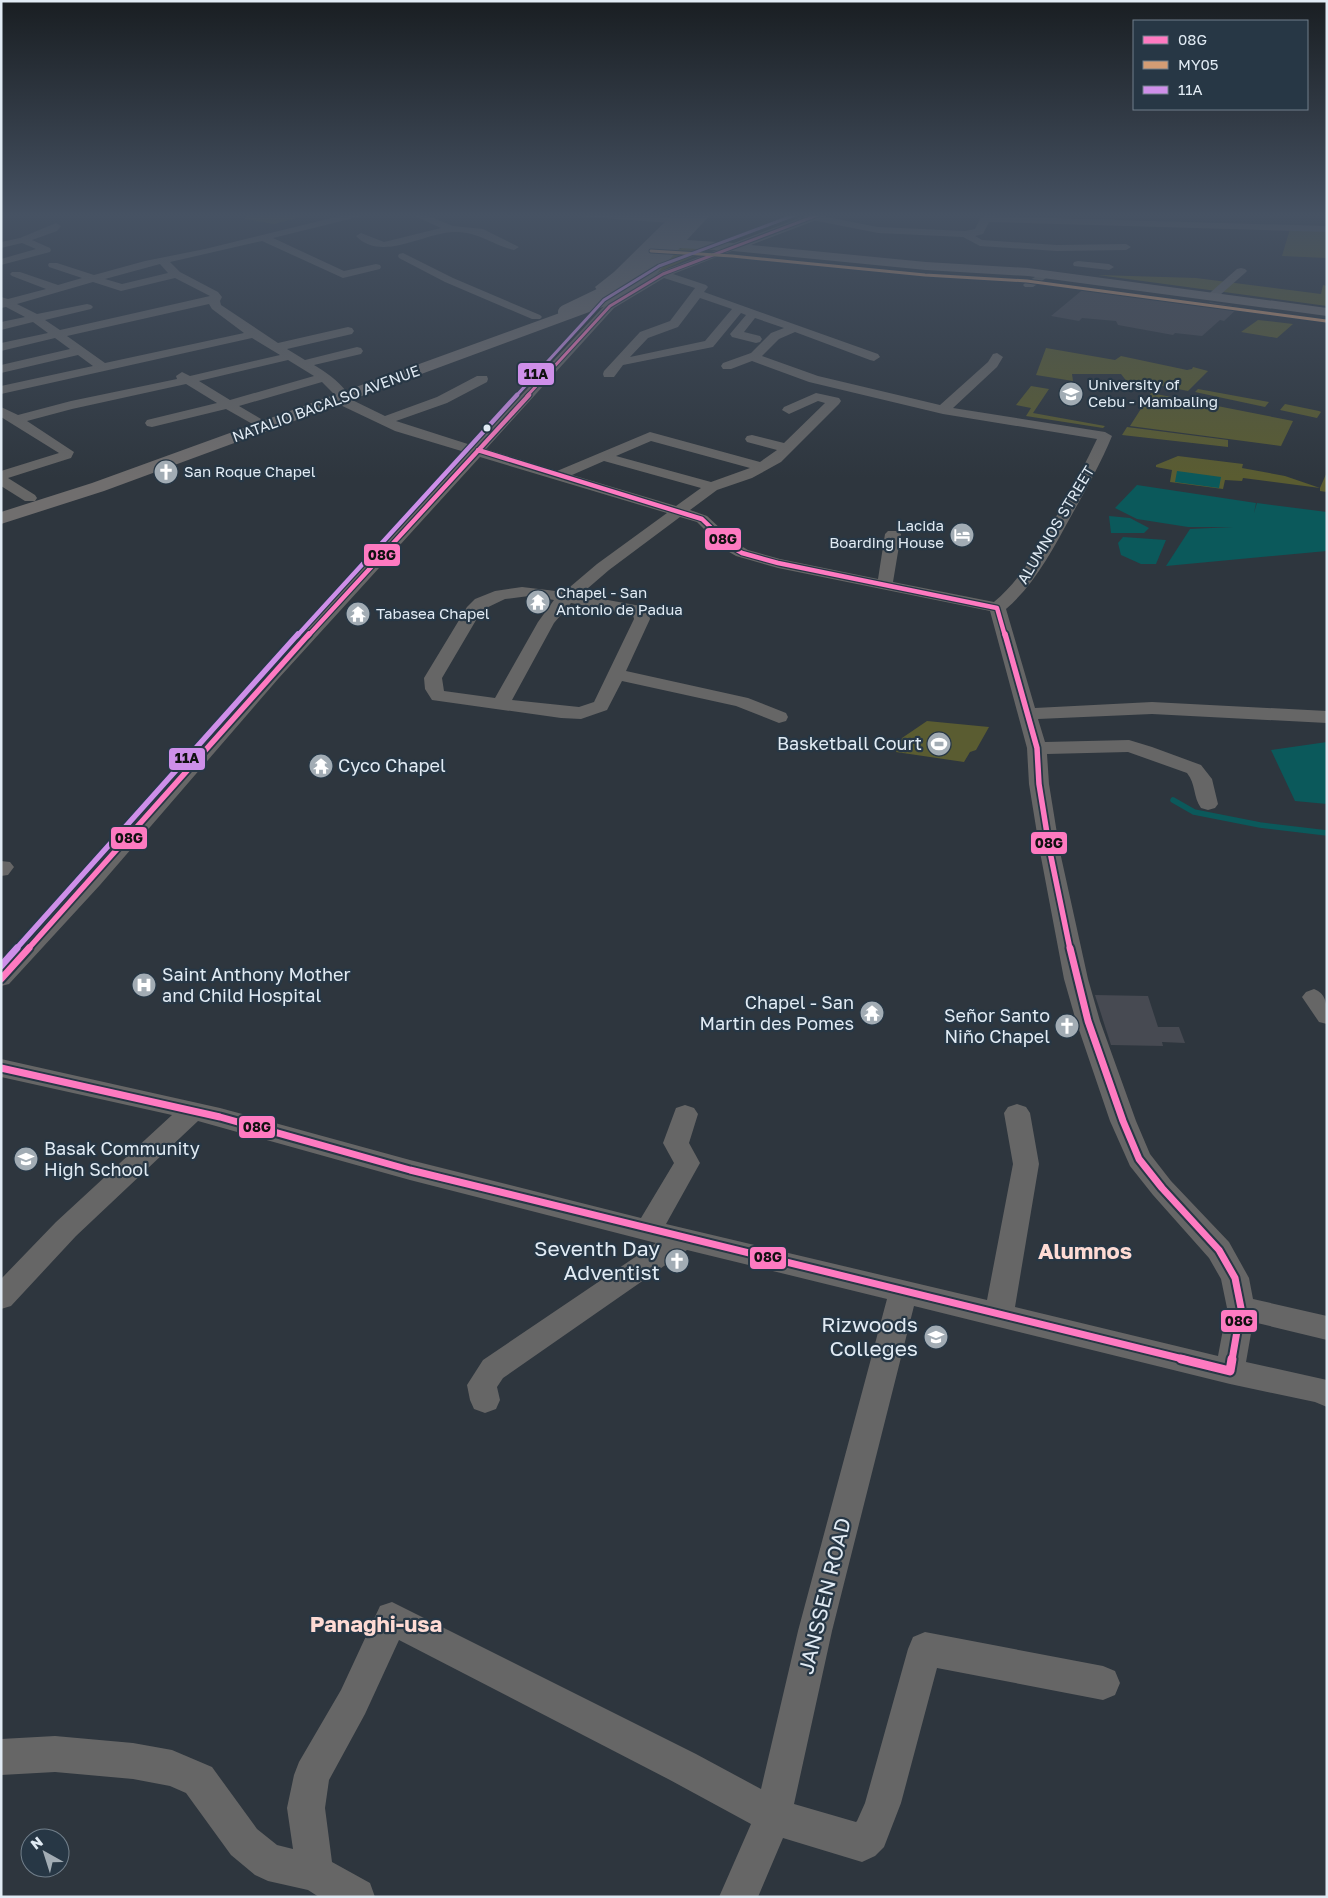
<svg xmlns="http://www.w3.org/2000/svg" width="1328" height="1898" viewBox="0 0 1328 1898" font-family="'Golos Text',sans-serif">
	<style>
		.green { fill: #5a5c31 }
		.water { fill: #0b595b }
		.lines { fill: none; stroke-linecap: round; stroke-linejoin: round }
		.stream { stroke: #0b595b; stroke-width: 5.5 }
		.building { fill: #474a52 }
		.minor { fill: #666; fill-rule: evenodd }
		.major { fill: #706e6e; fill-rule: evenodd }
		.major-bridge { stroke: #706e6e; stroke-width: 14 }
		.bus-1-far4-casing { stroke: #273745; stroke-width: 5 }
		.bus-1-far3-casing { stroke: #273745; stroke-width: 7 }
		.bus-1-far2-casing { stroke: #273745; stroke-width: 9 }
		.bus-1-far1-casing { stroke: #273745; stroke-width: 11 }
		.bus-1-casing { stroke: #273745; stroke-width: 13 }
		.bus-2-casing { stroke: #273745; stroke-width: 5 }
		.bus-3-far3-casing { stroke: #273745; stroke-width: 5 }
		.bus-3-far2-casing { stroke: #273745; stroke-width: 7 }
		.bus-3-far1-casing { stroke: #273745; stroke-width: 9 }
		.bus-3-casing { stroke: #273745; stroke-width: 11 }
		.bus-1-far4 { stroke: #fe7ac1; stroke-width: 3 }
		.bus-1-far3 { stroke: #fe7ac1; stroke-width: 4.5 }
		.bus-1-far2 { stroke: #fe7ac1; stroke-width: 5.5 }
		.bus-1-far1 { stroke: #fe7ac1; stroke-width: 7 }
		.bus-1 { stroke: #fe7ac1; stroke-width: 9 }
		.bus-2 { stroke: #d39c74; stroke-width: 3 }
		.bus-3-far3 { stroke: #ce8fe9; stroke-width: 3 }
		.bus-3-far2 { stroke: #ce8fe9; stroke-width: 4.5 }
		.bus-3-far1 { stroke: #ce8fe9; stroke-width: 5.5 }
		.bus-3 { stroke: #ce8fe9; stroke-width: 7 }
		.bus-dot { fill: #e1ebf4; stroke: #273745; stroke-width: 2 }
		.labels { text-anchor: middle; stroke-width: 4.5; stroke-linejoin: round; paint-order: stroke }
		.far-poi-label { font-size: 15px; fill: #e1ebf4; stroke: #273745; text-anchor: start }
		.far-street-label { font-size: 15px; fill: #e1ebf4; stroke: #273745 }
		.poi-label { font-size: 18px; fill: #e1ebf4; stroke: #273745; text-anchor: end }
		.near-poi-label { font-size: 21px; fill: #e1ebf4; stroke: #273745; text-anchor: end }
		.near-street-label { font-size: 21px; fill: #e1ebf4; stroke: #273745 }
		.near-neighbourhood-label { font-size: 22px; font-weight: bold; fill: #fedbd4; stroke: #273745 }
		.line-badge { stroke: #273745; stroke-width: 2 }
		.pale-badge-label { font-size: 14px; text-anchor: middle; font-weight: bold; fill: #111 }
	</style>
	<rect width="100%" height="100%" fill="#2e363e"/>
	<path class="green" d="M245 213H316L274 224 245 219Z
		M1290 229 1327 231V258L1282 256Z
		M685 247 710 249 650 276 673 251Z
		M1098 275 1196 278 1321 294 1323 285 1327 286V306Z
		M1258 320 1293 324 1277 338 1241 332Z
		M1046 348 1115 360 1121 356 1187 370 1192 369 1193 367 1208 371 1188 391 1147 383H1128L1121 374H1072L1073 381 1036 375Z
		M1031 386 1049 389 1033 413 1105 426 1103 428 1026 416 1031 408 1016 405Z
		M1198 389 1269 402 1265 407 1195 392Z
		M1151 393 1293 421 1281 446 1130 426Z
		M1285 404 1319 411 1321 412 1317 418 1280 410Z
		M1127 427 1228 440V447L1122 435Z
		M1178 456 1243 464 1242 468 1285 476 1320 488 1327 472V492L1320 491V488L1243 478 1242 481 1225 480 1223 489 1170 482 1172 470 1156 467V465Z
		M927 721 989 727 976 750 970 752 964 762 896 752 902 738Z"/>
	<path class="water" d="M1177 471 1221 477 1219 488 1175 482Z
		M1137 485 1256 503 1254 513 1257 503 1327 512V551L1166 566 1190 529 1233 527H1188L1137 519 1115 508Z
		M1109 516 1130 518 1149 528 1144 533H1111Z
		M1123 537 1166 540 1156 564H1141L1121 555 1118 543Z
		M1327 742V804L1295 801 1271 750Z"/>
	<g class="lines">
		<path class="stream" d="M1173 800 1194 812 1260 825 1327 833"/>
	</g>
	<path class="building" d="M1086 287 1205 307 1210 302 1239 307 1224 321 1220 320 1202 336 1175 333 1173 335 1118 325 1116 321 1082 318 1079 321 1051 316Z
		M1095 995 1148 996 1158 1027H1179L1185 1043 1162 1042 1163 1046 1111 1045Z"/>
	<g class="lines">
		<path class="minor" d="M352 213H367L366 215 273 238 344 271 376 264 380 265 381 267 380 269 343 278 262 241 170 262 180 272 218 292 222 297 220 301 221 305 278 343 348 327 352 328 354 331 352 334 287 349 305 360 357 347 361 348 363 351 361 354 314 365C326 372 337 380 346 391L344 394H334L322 382 239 406 261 419 263 422 261 425 256 426 226 409 152 427 147 426 145 423 147 420 217 403 186 384 72 409 27 421 74 452 71 458 8 478 35 495 37 498 35 501H25L1 486V471L59 453 1 417V407L18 415 71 401 177 379 176 376 182 372 190 376 280 355 252 338 1 394V386L93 366 78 355 1 373V365L70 349 55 338 1 351V343L48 333 33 322 1 330V322L25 317 6 307 1 308V297L8 299 46 289 12 276 10 274 12 272H20L58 285 82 278 49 267 48 265 49 263H57L94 275 145 261 205 249ZM160 264 168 273 122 284 105 279ZM175 278 210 296 60 330 45 320 91 309 93 307 91 305 87 304 37 314 17 304 93 282 121 291ZM209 304 212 309 244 333 105 363 67 336ZM288 360 314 376 230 400 199 381Z
			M408 213H421L453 226 483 229 519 247 514 250C490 244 479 231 452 232 422 234 381 262 356 236L361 233 384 242 441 228Z
			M572 213H612L697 219 702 222 697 225 577 216Z
			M811 214 878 227 965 231 975 229 981 217 985 216 1327 226V232L989 222 983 234 975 236 982 240 1057 245 1126 244 1131 247 1126 250 1057 251 980 246 963 237 878 233 807 219V215Z
			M56 223 61 226 57 231 32 240 50 248 51 250 50 252 1 265V259L36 249 22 243 1 248V242L20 238Z
			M733 244 737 245 738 247 737 249 673 274 706 285 708 287 704 292 878 354 880 357 874 361 870 360 795 332 779 339 762 356 818 376 940 405 988 362 993 354 997 353 1003 357 997 367 953 408 1105 432 1112 436C1100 465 1085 491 1070 518 1052 551 1034 585 1006 609L1035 708 1152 702 1327 711V723L1152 714 1038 719 1045 742 1129 740 1152 747 1201 765 1212 779 1218 804 1215 808 1208 810 1201 808C1193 797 1196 784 1187 773L1128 752 1047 754 1049 784 1060 852 1088 979 1100 1021 1136 1121 1150 1154 1171 1181 1229 1242 1249 1278 1253 1299 1327 1316V1340L1253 1322 1246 1362 1327 1380V1407L1315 1402 1230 1384 914 1306 832 1631 794 1804 856 1822 857 1821 865 1803 908 1649 913 1637 925 1632 1103 1666 1115 1671 1120 1683 1115 1695 1103 1700 937 1668 901 1803 884 1847 875 1856 862 1862 783 1838 758 1897H719L751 1824 670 1780 399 1640 365 1714 329 1780 325 1808 332 1862 370 1883 375 1897H319L308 1890 268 1881 255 1875 231 1855 186 1793 170 1786 133 1779 55 1772 1 1775V1739L55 1736 133 1743 172 1750 212 1767 257 1829 277 1845 293 1849 287 1808 294 1775 299 1762 341 1690 380 1606 392 1602 696 1754 761 1789 798 1631 887 1299 687 1250 503 1378 497 1387 500 1400 496 1409 485 1413 474 1409 470 1400 467 1385 483 1360 656 1243 410 1180 198 1121 76 1236 11 1306 1 1309V1279L56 1222 172 1115 1 1077V1059L220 1108 410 1160 641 1218 674 1163 663 1143 676 1108 685 1105 694 1108 698 1114 689 1143 700 1163 666 1224 987 1300 1013 1164 1004 1113 1008 1107 1017 1104 1026 1107 1030 1113 1039 1164 1015 1307 1218 1356 1227 1308 1221 1279 1209 1258 1153 1195 1130 1166 1110 1121 1076 1021 1064 979 1040 852 1029 784 1027 748 990 611 778 568 736 556 724 549 697 522 680 517 609 570 580 595 641 606 647 607 650 619 626 671 748 698 786 713 788 717 786 721 779 723 736 706 622 681 607 710 581 719 561 718 432 700 425 689 424 678 467 607 475 599 495 591 522 587 564 592 597 564 667 513 480 457 278 679 100 885 9 984 1 986V965L84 875 266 671 468 453 395 431 334 402 332 399 334 396H344L385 416 437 397 477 376H487L488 379 487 382 447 403 396 421 474 446 606 304 659 272ZM664 278 695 288 670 321 640 332 604 371 603 374 604 377H614L623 365 713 347 741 313 746 315 730 334 732 337 756 343 760 342 762 339 760 336 744 332 755 318 784 328 771 333 751 353 723 363 721 366 723 369H731L752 361 809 382 943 414 1097 439C1085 465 1071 490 1057 515 1039 546 1022 579 994 602L893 582 901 534 898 531H888L885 534 878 579 780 559 748 550 736 543 707 516 690 510 717 490 752 478 781 462 839 404 841 401 839 398 816 393 784 407 782 410 789 414 818 401 825 403 784 443 752 435 747 436 745 439 747 442 777 450 760 462 650 432 557 471 486 449 614 308ZM700 298 732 309 705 341 630 357 648 338 678 327ZM651 441 750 468 711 482 616 456ZM604 461 701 488 676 506 572 475ZM529 596 554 600 538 622 495 698 444 691 442 678 482 610 505 599ZM571 603 633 615 634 619 594 702 579 707 512 700 554 623Z
			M403 253 453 278 540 315 542 317 540 319H532L445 282 399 258 398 256 399 254Z
			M1078 261 1109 264 1114 267 1109 270 1074 266 1073 264 1074 262Z
			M1241 268 1245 269 1247 271 1245 273 1220 295H1212L1210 293 1212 291 1237 269Z
			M1045 271 1049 272 1051 274 1049 276 1033 287H1025L1023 285 1025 283Z
			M1 861 10 862 14 867 8 875 1 876Z
			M1314 989C1328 994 1327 1008 1327 1024L1319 1022 1302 997 1306 992Z"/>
		<path class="major" d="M674 213H686L661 240H674L700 213H712L687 240 734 243 813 213H829L827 216 751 245 926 262 1028 268 1327 308V316L1028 276 926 270 733 251 680 248 650 281 611 304 104 491 1 524V512L92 483 601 298 640 275 667 247 659 246 658 243C646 255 615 294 597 290L595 287 614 272Z"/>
		<path class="major-bridge" d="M565 312 617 287 637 272 692 213"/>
		<defs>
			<path id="bus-1-far4" d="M527 396 610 306 663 274 823 213"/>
			<path id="bus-1-far3" d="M478 450 702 519 730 546 742 553 778 563 997 608 1005 636
				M308 636 529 395"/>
			<path id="bus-1-far2" d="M1005 634 1037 748 1039 784 1050 852 1070 949
				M28 949 309 634"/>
			<path id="bus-1-far1" d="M1070 948 1088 1021 1123 1121 1139 1159 1162 1188 1219 1250 1235 1278 1241 1308 1232 1360
				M1 979 29 948
				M1 1068 220 1117 410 1170 1187 1360"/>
			<path id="bus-1" d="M1181 1359 1230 1371 1232 1359"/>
			<path id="bus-2" d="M651 251 732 256 925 275 1027 281 1326 321"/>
			<path id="bus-3-far3" d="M516 396 604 300 659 266 800 213"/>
			<path id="bus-3-far2" d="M297 636 517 395"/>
			<path id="bus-3-far1" d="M16 949 298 634"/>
			<path id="bus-3" d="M1 966 17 948"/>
		</defs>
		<use href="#bus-1-far4" class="bus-1-far4-casing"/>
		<use href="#bus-1-far3" class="bus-1-far3-casing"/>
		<use href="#bus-1-far2" class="bus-1-far2-casing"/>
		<use href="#bus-1-far1" class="bus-1-far1-casing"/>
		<use href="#bus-1" class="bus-1-casing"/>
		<use href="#bus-2" class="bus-2-casing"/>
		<use href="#bus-3-far3" class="bus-3-far3-casing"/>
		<use href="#bus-3-far2" class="bus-3-far2-casing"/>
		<use href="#bus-3-far1" class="bus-3-far1-casing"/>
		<use href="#bus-3" class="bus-3-casing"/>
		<use href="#bus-1-far4" class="bus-1-far4"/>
		<use href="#bus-1-far3" class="bus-1-far3"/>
		<use href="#bus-1-far2" class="bus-1-far2"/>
		<use href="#bus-1-far1" class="bus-1-far1"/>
		<use href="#bus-1" class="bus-1"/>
		<use href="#bus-2" class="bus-2"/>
		<use href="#bus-3-far3" class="bus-3-far3"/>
		<use href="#bus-3-far2" class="bus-3-far2"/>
		<use href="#bus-3-far1" class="bus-3-far1"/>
		<use href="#bus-3" class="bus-3"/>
	</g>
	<linearGradient id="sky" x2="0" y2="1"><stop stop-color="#191e22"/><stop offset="0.45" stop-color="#465263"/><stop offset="1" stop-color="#465263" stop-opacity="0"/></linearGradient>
	<rect width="1328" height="478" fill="url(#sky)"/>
	<defs>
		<symbol id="school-disc" viewBox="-11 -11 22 22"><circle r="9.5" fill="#a2acb4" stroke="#273745"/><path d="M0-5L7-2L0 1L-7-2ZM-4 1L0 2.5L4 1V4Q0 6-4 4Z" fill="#fff"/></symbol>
		<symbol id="church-disc" viewBox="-11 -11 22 22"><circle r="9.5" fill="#a2acb4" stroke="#273745"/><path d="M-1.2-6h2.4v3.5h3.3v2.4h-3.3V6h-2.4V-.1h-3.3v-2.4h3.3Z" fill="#fff"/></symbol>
		<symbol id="hotel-disc" viewBox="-11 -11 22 22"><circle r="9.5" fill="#a2acb4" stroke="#273745"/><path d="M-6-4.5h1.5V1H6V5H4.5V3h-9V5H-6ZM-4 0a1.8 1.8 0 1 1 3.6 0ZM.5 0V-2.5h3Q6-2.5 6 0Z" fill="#fff"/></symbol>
		<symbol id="temple-disc" viewBox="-11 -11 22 22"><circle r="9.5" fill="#a2acb4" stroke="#273745"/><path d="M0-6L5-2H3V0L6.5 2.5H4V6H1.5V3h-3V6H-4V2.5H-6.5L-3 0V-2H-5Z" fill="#fff"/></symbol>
		<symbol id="stadium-disc" viewBox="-11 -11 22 22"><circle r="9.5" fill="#a2acb4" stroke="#273745"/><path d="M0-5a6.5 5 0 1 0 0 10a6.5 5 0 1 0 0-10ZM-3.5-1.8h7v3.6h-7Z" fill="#fff"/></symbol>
		<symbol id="hospital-disc" viewBox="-11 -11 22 22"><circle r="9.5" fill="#a2acb4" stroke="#273745"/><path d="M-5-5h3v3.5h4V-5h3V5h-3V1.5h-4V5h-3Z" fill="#fff"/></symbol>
		<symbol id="university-disc" viewBox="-11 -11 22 22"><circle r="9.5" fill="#a2acb4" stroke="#273745"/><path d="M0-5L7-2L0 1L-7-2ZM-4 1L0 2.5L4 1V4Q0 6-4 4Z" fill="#fff"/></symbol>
	</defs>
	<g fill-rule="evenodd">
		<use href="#school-disc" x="1057" y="380" width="28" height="28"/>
		<use href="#church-disc" x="152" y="458" width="28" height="28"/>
		<use href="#hotel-disc" x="948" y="521" width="28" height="28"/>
		<use href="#temple-disc" x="524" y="588" width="28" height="28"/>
		<use href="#temple-disc" x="344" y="600" width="28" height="28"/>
		<use href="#stadium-disc" x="925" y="730" width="28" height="28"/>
		<use href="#temple-disc" x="307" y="752" width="28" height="28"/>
		<use href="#hospital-disc" x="130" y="971" width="28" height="28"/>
		<use href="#temple-disc" x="858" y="999" width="28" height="28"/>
		<use href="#church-disc" x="1053" y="1012" width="28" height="28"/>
		<use href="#school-disc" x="12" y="1145" width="28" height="28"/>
		<use href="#church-disc" x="663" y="1247" width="28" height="28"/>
		<use href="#university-disc" x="922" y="1323" width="28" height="28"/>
	</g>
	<circle class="bus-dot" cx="487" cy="428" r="4.5"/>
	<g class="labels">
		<g class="far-poi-label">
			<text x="1088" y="390">University of<tspan x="1088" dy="17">Cebu - Mambaling</tspan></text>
			<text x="184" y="477">San Roque Chapel</text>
			<text x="944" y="531" text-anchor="end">Lacida<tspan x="944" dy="17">Boarding House</tspan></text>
			<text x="556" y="598">Chapel - San<tspan x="556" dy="17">Antonio de Padua</tspan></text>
			<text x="376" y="619">Tabasea Chapel</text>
		</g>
		<g class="far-street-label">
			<text transform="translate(326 404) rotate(-20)" y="5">NATALIO BACALSO AVENUE</text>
			<text transform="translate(1056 525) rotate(-59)" y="5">ALUMNOS STREET</text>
		</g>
		<g class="poi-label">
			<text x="922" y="750">Basketball Court</text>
			<text x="338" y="772" text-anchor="start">Cyco Chapel</text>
			<text x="162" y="981" text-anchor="start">Saint Anthony Mother<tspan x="162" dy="21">and Child Hospital</tspan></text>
			<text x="854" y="1009">Chapel - San<tspan x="854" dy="21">Martin des Pomes</tspan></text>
			<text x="1050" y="1022">Señor Santo<tspan x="1050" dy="21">Niño Chapel</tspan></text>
			<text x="44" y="1155" text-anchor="start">Basak Community<tspan x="44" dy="21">High School</tspan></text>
		</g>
		<g class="near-poi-label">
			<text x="660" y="1256">Seventh Day<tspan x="660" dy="24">Adventist</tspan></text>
			<text x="918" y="1332">Rizwoods<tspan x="918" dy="24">Colleges</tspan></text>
		</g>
		<g class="near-street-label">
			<text transform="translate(825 1596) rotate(-76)" y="7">JANSSEN ROAD</text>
		</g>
		<g class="near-neighbourhood-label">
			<text x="1085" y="1259">Alumnos</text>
			<text x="376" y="1632">Panaghi-usa</text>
		</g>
	</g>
	<g class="line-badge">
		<rect x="517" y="362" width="38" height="24" rx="5" fill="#ce8fe9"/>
		<rect x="704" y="527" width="38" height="24" rx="5" fill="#fe7ac1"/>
		<rect x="363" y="543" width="38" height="24" rx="5" fill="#fe7ac1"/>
		<rect x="168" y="747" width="38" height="24" rx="5" fill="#ce8fe9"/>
		<rect x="110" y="826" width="38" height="24" rx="5" fill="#fe7ac1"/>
		<rect x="1030" y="831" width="38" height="24" rx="5" fill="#fe7ac1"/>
		<rect x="238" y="1115" width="38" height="24" rx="5" fill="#fe7ac1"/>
		<rect x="749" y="1246" width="38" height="24" rx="5" fill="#fe7ac1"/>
		<rect x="1220" y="1309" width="38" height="24" rx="5" fill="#fe7ac1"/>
	</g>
	<g class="pale-badge-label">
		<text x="536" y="379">11A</text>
		<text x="723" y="544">08G</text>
		<text x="382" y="560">08G</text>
		<text x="187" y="763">11A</text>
		<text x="129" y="843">08G</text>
		<text x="1049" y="848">08G</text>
		<text x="257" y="1132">08G</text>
		<text x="768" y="1262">08G</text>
		<text x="1239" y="1326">08G</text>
	</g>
	<rect width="1328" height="1898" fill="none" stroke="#e1ebf4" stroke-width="5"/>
	<rect x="1133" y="20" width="175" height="90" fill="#273745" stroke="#717f8b"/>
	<rect x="1143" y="36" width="25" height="8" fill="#fe7ac1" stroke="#717f8b"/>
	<text x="1178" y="45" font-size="15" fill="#e1ebf4">08G</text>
	<rect x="1143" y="61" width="25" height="8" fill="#d39c74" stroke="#717f8b"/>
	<text x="1178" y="70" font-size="15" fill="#e1ebf4">MY05</text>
	<rect x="1143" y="86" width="25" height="8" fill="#ce8fe9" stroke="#717f8b"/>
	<text x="1178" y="95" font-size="15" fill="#e1ebf4">11A</text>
	<g transform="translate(45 1853) rotate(321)"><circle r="24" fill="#273745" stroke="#717f8b"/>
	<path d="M0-4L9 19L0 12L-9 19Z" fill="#a2acb4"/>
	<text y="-8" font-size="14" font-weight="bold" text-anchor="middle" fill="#e1ebf4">N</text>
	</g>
</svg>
